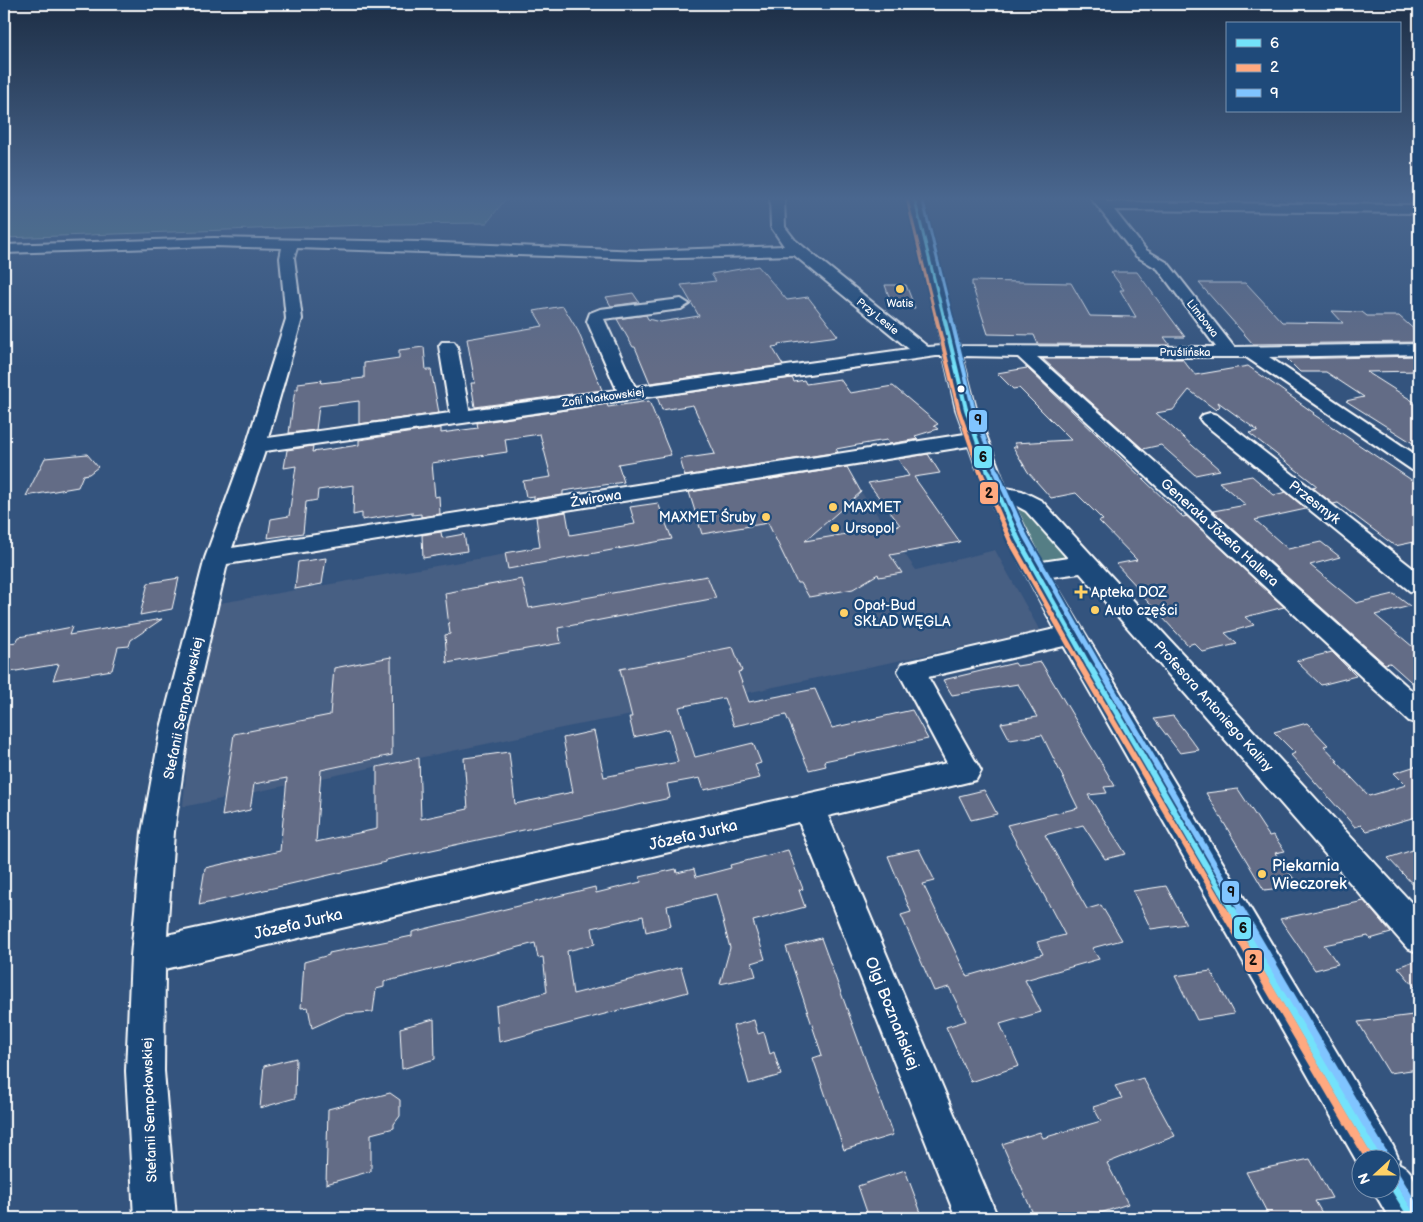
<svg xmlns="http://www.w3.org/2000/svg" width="1423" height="1222" viewBox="0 0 1423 1222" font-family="'Balsamiq Sans',sans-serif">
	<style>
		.built { fill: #465e83 }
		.green { fill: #547e85; stroke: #aabec2 }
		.building { fill: #646c86; stroke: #fff }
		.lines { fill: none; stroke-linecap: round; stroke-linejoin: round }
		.minor-casing { stroke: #fff; stroke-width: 4 }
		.minor { fill: #1f4a7a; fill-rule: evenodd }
		.bus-1-far4-casing { stroke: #1f4a7a; stroke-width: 5.5 }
		.bus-1-far3-casing { stroke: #1f4a7a; stroke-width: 6 }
		.bus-1-far2-casing { stroke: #1f4a7a; stroke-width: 9 }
		.bus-1-far1-casing { stroke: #1f4a7a; stroke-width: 10 }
		.bus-1-casing { stroke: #1f4a7a; stroke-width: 11 }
		.bus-2-far4-casing { stroke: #1f4a7a; stroke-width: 5.5 }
		.bus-2-far3-casing { stroke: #1f4a7a; stroke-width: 6 }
		.bus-2-far2-casing { stroke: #1f4a7a; stroke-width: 9 }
		.bus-2-far1-casing { stroke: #1f4a7a; stroke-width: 10 }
		.bus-2-casing { stroke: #1f4a7a; stroke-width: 11 }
		.bus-3-far4-casing { stroke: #1f4a7a; stroke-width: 5.5 }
		.bus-3-far3-casing { stroke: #1f4a7a; stroke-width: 6 }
		.bus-3-far2-casing { stroke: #1f4a7a; stroke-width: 9 }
		.bus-3-far1-casing { stroke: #1f4a7a; stroke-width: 10 }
		.bus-3-casing { stroke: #1f4a7a; stroke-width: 11 }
		.bus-1-far4 { stroke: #73e2fa; stroke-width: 3 }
		.bus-1-far3 { stroke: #73e2fa; stroke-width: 4 }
		.bus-1-far2 { stroke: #73e2fa; stroke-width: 5 }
		.bus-1-far1 { stroke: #73e2fa; stroke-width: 6 }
		.bus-1 { stroke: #73e2fa; stroke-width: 8 }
		.bus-2-far4 { stroke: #ffa980; stroke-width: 3 }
		.bus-2-far3 { stroke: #ffa980; stroke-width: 4 }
		.bus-2-far2 { stroke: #ffa980; stroke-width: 5 }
		.bus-2-far1 { stroke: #ffa980; stroke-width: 6 }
		.bus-2 { stroke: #ffa980; stroke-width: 8 }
		.bus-3-far4 { stroke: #80c4ff; stroke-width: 3 }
		.bus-3-far3 { stroke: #80c4ff; stroke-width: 4 }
		.bus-3-far2 { stroke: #80c4ff; stroke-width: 5 }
		.bus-3-far1 { stroke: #80c4ff; stroke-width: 6 }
		.bus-3 { stroke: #80c4ff; stroke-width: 8 }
		.poi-dot { fill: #ffd166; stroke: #1f4a7a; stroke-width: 2 }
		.bus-dot { fill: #fff; stroke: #1f4a7a; stroke-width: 2 }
		.labels { text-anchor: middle; stroke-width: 5; stroke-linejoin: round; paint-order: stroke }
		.far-poi-label { font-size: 11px; fill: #fff; stroke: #1f4a7a }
		.far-street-label { font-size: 11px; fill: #fff; stroke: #1f4a7a }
		.street-label { font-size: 14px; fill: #fff; stroke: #1f4a7a }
		.poi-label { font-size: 14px; fill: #fff; stroke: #1f4a7a; text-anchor: start }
		.near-street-label { font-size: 16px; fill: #fff; stroke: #1f4a7a }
		.near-poi-label { font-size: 16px; fill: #fff; stroke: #1f4a7a; text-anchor: start }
		.line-badge { stroke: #1f4a7a; stroke-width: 2 }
		.pale-badge-label { font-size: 14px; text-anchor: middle; font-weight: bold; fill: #111 }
	</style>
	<rect width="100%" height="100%" fill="#34547e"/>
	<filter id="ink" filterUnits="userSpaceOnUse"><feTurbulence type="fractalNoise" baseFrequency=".02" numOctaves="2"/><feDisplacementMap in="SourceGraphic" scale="10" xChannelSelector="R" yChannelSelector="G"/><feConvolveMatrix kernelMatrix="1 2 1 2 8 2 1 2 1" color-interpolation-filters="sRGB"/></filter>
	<g filter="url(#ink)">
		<path class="built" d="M862 493 916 570 995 550 1040 631 703 702 572 726 183 807 191 714 220 603Z"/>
		<path class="green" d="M4 197H507L487 223 394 224 4 238Z
			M1017 507H1022L1068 557 1046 562 1039 559 1014 510Z"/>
		<path class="building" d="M758 266 787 300 808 297 838 336 778 344 779 346 772 347 783 365 650 383 635 347H633L617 319 646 315 648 319 660 322 699 316 681 285 716 281 711 274Z
			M1111 272H1137L1185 337H1164L1170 345 1038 344 1034 335 988 334 972 285V281L1071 283 1090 316 1136 317 1120 290H1124Z
			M1199 283H1246L1282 322 1343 323 1332 311 1362 312 1367 316H1399L1419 334V342L1253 344Z
			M885 285H906L915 308H893Z
			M633 293 639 302 611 306 606 297Z
			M563 306 578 331 602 390 475 407 471 383H475L467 339 543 326 534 311Z
			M424 347 426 370H431L439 413 359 424V401L319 406 316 430 289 433 295 389H298V383L322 380 321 383 364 378V363L399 358V350Z
			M1419 356V371L1367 372 1419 405V447L1346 401 1364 397 1326 372H1300L1287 359Z
			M1043 359H1182L1195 375 1248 366 1314 413 1313 414 1419 485V541L1395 546 1338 503 1333 504 1312 487 1317 486 1249 433 1258 431 1218 402 1220 406 1216 410 1189 390 1173 410 1156 413 1220 470 1195 475 1161 445 1143 449Z
			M1027 368 1166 501 1183 517 1187 516 1284 607 1245 617 1254 625 1225 633 1237 644 1203 652 1194 643 1188 645 1137 590H1140L1116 564 1137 560 1099 521 1103 520 1076 493 1051 498 1028 472 1013 447H1017L1014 443 1071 440 1019 388 1013 389 997 373Z
			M792 378 794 382 804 380 806 384 840 379 850 393 893 386 938 424 934 426 938 429 915 436 918 439 889 444 887 440 874 442 836 449 838 452 685 476 680 459 715 454 693 405 662 410 657 397Z
			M649 401 671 455 618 464 624 482 563 491V495L534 499V496L526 497 523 481 551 477 540 434 505 439 507 452 432 463 435 497 439 496 440 514 421 517V514L412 515V512L362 520V513L353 515 354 485 318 490 317 500 306 502 303 533 268 538 271 519 289 516 296 466 284 468 287 450 313 446 312 452 359 445V440L441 428V433L478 428 477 423 607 404 608 407Z
			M87 454 98 467 89 474 83 475 78 487 26 496 45 458Z
			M928 454 940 473 914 477 960 542 890 555 902 573 879 577 878 574 853 589 809 597 801 583H797L768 523 702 534 689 492 847 467 861 492 805 541 900 525 868 483 909 476 898 459Z
			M1252 476 1274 495 1286 492 1306 509 1255 520 1288 549 1321 542 1340 557 1310 565 1356 603 1394 594 1410 606 1375 615 1419 652V689L1390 663 1385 664 1213 511 1246 505 1219 482Z
			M658 503 672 539 508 569 505 553 540 547 536 517 566 512 570 535 635 524 630 507Z
			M441 532 442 538 464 534 467 551 423 558 422 535Z
			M326 558 322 584 295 589 298 562Z
			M707 576 716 598 558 628 561 643 447 663 445 635 450 634 445 593 522 579 529 608Z
			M179 578 172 609 140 615 148 583Z
			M162 619 131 640 129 646 118 647 112 670 53 680 59 664 4 673V644L16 642 19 637 72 627 69 635Z
			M733 647 742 671 738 672 749 702 815 689 832 728 912 710 928 739 824 761 826 766 809 770 786 715 734 726 724 698 679 707 695 757 753 743 761 763 755 765 760 778 704 790 700 778 667 784 670 798 386 860V862L199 905 205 868 280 851 287 778 254 784 250 810 222 816 234 734 330 715 334 668 391 657 392 755 321 770 316 842 377 829V767L419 758 421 819 468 809 464 758 509 752 515 804 573 792 563 738 594 731 604 777 678 762 669 729 634 737 629 717H632L620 669Z
			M1332 652 1356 676 1321 685 1296 661Z
			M1041 662 1115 786 1104 787 1107 793 1088 795 1126 854 1105 859 1083 825 1045 835 1087 909 1101 905 1122 940 1092 948 1099 959 1025 980 1041 1012 1000 1024 1019 1066 971 1082 946 1027 966 1021 949 987 934 991 901 915 911 912 888 856 919 849 935 881 923 884 967 976 1043 954 1037 942 1065 935 1007 825 1078 808 1042 735 1010 740 1001 723 1037 717 1018 684 952 695 943 680 1015 663 1017 666Z
			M1173 716 1199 750 1180 753 1154 719Z
			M1307 723 1328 745 1324 746 1338 761H1336L1369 796 1406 785 1394 773 1419 765V816L1367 831 1361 825 1355 827 1291 755 1295 753 1274 732Z
			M1238 789 1269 836 1273 835 1285 851 1275 853 1299 886 1264 890 1206 793Z
			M984 790 997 814 971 820 959 796Z
			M1419 848V891L1388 858Z
			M788 850 803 889 799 890 805 907 753 921 765 959 752 963 756 976 720 984 730 948 716 894 667 906 671 926 646 932 643 916 592 928 595 944 567 951 573 994 681 967 688 992 499 1042 496 1006 547 992 543 957 538 958 535 943 384 982V987L376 989 373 1012 343 1014 312 1028 308 1007 301 1008 304 962 329 955V953L412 936V932L595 887 596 893 641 882 640 877 676 869 677 873 694 869 696 877 731 868 730 865Z
			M1166 886 1186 924 1151 929 1133 891Z
			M1364 901 1391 933 1370 939 1368 936 1324 945 1338 964 1315 970 1280 919Z
			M821 938 893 1135 844 1150 813 1058 822 1055 786 947Z
			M1419 959V992L1398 967Z
			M1211 971 1234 1014 1197 1020 1175 976Z
			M1413 1015 1419 1026V1069L1389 1073 1358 1022Z
			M434 1019 435 1059 402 1069 400 1028Z
			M754 1020 758 1034 764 1032 770 1054 774 1052 781 1075 749 1084 733 1026Z
			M296 1058 295 1098 260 1108 264 1066Z
			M1143 1078 1175 1136 1107 1163 1128 1204 1085 1218H1035L1002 1144 1040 1132 1043 1138 1101 1121 1093 1107 1122 1098 1115 1086Z
			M390 1093 400 1100V1116L394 1124V1128L371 1134V1171L326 1184 328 1109Z
			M1310 1159 1332 1198 1315 1201 1325 1218H1270L1246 1172Z
			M905 1170 923 1218H869L858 1186Z"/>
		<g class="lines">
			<defs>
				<path id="minor" d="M770 197H784L785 227 795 240 928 347 942 346 908 197H921L959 346 1216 347 1158 269 1136 256 1090 197H1103L1107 202 1419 205V213L1114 210 1146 250 1168 263 1234 347 1419 344V354L1269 357 1419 457V472L1412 470 1246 357H1037L1419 697V724L1409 721 1018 357 962 356 976 409 1006 488 1022 491 1042 501 1419 911V953L1407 948 1080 573 1051 577 1393 1146 1399 1160 1398 1163C1420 1172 1419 1199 1419 1218H1389L1373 1190H1390V1160H1360V1167L1064 646 928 677 981 771 976 780 828 816 998 1218H956L799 822 165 969 164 1071 176 1218H134L126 1071 131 956 142 832 161 728 205 558 246 446 286 319 280 258 282 248 214 246 4 253V245L214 238 418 242 641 251 784 246 771 227ZM297 248 641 259 794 255 909 349 635 387 604 319 681 309 689 304 681 299 600 309 590 313 587 321 617 390 469 410 457 346 454 342H442L439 346 450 413 268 438 302 319 294 258ZM936 356H944L956 409 965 434 232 548 265 451ZM969 446C991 511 1023 569 1055 629L902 664 898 671 947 763 167 935 174 832 189 728 227 564ZM1013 504 1026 511 1068 558 1042 562Z
					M1210 413 1217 415 1419 573V593L1410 591 1203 423 1200 419 1203 415Z"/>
			</defs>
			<use href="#minor" class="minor-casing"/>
			<use href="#minor" class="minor"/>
			<defs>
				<path id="bus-1-far4" d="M914 197 944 319"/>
				<path id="bus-1-far3" d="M944 317 966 409 988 472"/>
				<path id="bus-1-far2" d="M988 471 1018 539 1089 666"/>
				<path id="bus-1-far1" d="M1089 665 1233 912"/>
				<path id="bus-1" d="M1233 911 1379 1160
					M1390 1181 1413 1218"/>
				<path id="bus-2-far4" d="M907 199 936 319"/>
				<path id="bus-2-far3" d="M936 317 959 411 980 472"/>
				<path id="bus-2-far2" d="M980 471 1011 542 1081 666"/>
				<path id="bus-2-far1" d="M1080 665 1225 912"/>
				<path id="bus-2" d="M1224 911 1370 1160"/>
				<path id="bus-3-far4" d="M922 197 952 319"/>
				<path id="bus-3-far3" d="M951 317 973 407 996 472"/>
				<path id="bus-3-far2" d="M996 471 1025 536 1099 666"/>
				<path id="bus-3-far1" d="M1098 665 1242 912"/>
				<path id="bus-3" d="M1241 911 1385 1156
					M1396 1176 1419 1214"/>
			</defs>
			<use href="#bus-1-far4" class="bus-1-far4-casing"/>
			<use href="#bus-1-far3" class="bus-1-far3-casing"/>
			<use href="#bus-1-far2" class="bus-1-far2-casing"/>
			<use href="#bus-1-far1" class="bus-1-far1-casing"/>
			<use href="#bus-1" class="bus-1-casing"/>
			<use href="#bus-2-far4" class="bus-2-far4-casing"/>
			<use href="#bus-2-far3" class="bus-2-far3-casing"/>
			<use href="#bus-2-far2" class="bus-2-far2-casing"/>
			<use href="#bus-2-far1" class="bus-2-far1-casing"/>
			<use href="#bus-2" class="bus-2-casing"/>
			<use href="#bus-3-far4" class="bus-3-far4-casing"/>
			<use href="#bus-3-far3" class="bus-3-far3-casing"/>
			<use href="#bus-3-far2" class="bus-3-far2-casing"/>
			<use href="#bus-3-far1" class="bus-3-far1-casing"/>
			<use href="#bus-3" class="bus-3-casing"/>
			<use href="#bus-1-far4" class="bus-1-far4"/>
			<use href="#bus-1-far3" class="bus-1-far3"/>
			<use href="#bus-1-far2" class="bus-1-far2"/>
			<use href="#bus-1-far1" class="bus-1-far1"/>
			<use href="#bus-1" class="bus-1"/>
			<use href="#bus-2-far4" class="bus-2-far4"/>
			<use href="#bus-2-far3" class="bus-2-far3"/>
			<use href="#bus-2-far2" class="bus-2-far2"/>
			<use href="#bus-2-far1" class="bus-2-far1"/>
			<use href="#bus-2" class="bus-2"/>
			<use href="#bus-3-far4" class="bus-3-far4"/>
			<use href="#bus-3-far3" class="bus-3-far3"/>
			<use href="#bus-3-far2" class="bus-3-far2"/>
			<use href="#bus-3-far1" class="bus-3-far1"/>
			<use href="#bus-3" class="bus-3"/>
		</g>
	</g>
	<linearGradient id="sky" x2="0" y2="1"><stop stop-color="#1d2e45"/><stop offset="0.54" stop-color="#4a678f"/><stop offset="1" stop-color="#4a678f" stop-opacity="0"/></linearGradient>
	<rect width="1423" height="368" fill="url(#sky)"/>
	<g class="poi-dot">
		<circle cx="900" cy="289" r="5"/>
		<circle cx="833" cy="507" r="5"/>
		<circle cx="766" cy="517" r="5"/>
		<circle cx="835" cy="528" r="5"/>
		<path d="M1078.5 584.5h5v5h5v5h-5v5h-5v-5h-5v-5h5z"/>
		<circle cx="1095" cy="610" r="5"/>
		<circle cx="844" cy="613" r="5"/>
		<circle cx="1262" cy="874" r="5"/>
	</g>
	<circle class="bus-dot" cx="961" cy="389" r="4.5"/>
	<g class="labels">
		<g class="far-poi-label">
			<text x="900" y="307">Watis</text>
		</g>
		<g class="far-street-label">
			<text transform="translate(878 316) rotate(39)" y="4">Przy Lesie</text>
			<text transform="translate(1203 318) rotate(52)" y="4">Limbowa</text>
			<text x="1185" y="356">Pruślińska</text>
			<text transform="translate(603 397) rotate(-8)" y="4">Zofii Nałkowskiej</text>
		</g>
		<g class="street-label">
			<text transform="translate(596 498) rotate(-9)" y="5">Żwirowa</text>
			<text transform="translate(1315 502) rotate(38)" y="5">Przesmyk</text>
			<text transform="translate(1220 532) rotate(42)" y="5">Generała Józefa Hallera</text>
			<text transform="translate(1214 706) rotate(48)" y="5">Profesora Antoniego Kaliny</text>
			<text transform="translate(183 708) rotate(-78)" y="5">Stefanii Sempołowskiej</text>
			<text transform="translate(149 1110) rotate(-92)" y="5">Stefanii Sempołowskiej</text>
		</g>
		<g class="poi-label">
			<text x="843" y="512">MAXMET</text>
			<text x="756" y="522" text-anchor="end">MAXMET Śruby</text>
			<text x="845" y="533">Ursopol</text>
			<text x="1091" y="597">Apteka DOZ</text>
			<text x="854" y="610">Opał-Bud<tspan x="854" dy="16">SKŁAD WĘGLA</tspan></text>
			<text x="1105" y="615">Auto części</text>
		</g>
		<g class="near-street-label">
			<text transform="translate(693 834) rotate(-13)" y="6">Józefa Jurka</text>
			<text transform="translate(298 923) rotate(-13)" y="6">Józefa Jurka</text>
			<text transform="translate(893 1013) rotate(68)" y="6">Olgi Boznańskiej</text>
		</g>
		<g class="near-poi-label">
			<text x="1272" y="871">Piekarnia<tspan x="1272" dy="18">Wieczorek</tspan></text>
		</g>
	</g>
	<g class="line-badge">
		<rect x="968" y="409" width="20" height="24" rx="5" fill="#80c4ff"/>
		<rect x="973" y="445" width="20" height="24" rx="5" fill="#73e2fa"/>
		<rect x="979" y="481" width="20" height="24" rx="5" fill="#ffa980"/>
		<rect x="1221" y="880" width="19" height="24" rx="5" fill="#80c4ff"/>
		<rect x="1233" y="916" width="19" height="24" rx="5" fill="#73e2fa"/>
		<rect x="1244" y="949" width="19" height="24" rx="5" fill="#ffa980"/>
	</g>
	<g class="pale-badge-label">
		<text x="978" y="425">9</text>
		<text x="983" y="462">6</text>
		<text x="989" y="498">2</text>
		<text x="1231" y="897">9</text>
		<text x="1243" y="933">6</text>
		<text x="1253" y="965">2</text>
	</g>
	<rect width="1423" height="1222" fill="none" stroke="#1f4a7a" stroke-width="20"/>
	<rect x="10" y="10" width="1403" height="1202" fill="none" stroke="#fff" stroke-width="2" filter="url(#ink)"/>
	<rect x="1226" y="22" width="175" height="90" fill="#1f4a7a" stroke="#7992af"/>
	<rect x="1236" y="39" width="25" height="8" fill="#73e2fa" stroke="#7992af"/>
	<text x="1270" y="48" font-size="15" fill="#ffffff">6</text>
	<rect x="1236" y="64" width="25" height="8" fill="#ffa980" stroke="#7992af"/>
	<text x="1270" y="72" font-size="15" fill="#ffffff">2</text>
	<rect x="1236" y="89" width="25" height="8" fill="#80c4ff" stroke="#7992af"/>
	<text x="1270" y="98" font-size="15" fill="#ffffff">9</text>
	<g transform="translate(1376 1174) rotate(249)"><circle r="24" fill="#1f4a7a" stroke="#7992af"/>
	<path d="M0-4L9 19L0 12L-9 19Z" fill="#ffd166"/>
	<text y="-8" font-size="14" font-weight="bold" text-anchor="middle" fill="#ffffff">N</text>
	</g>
</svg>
